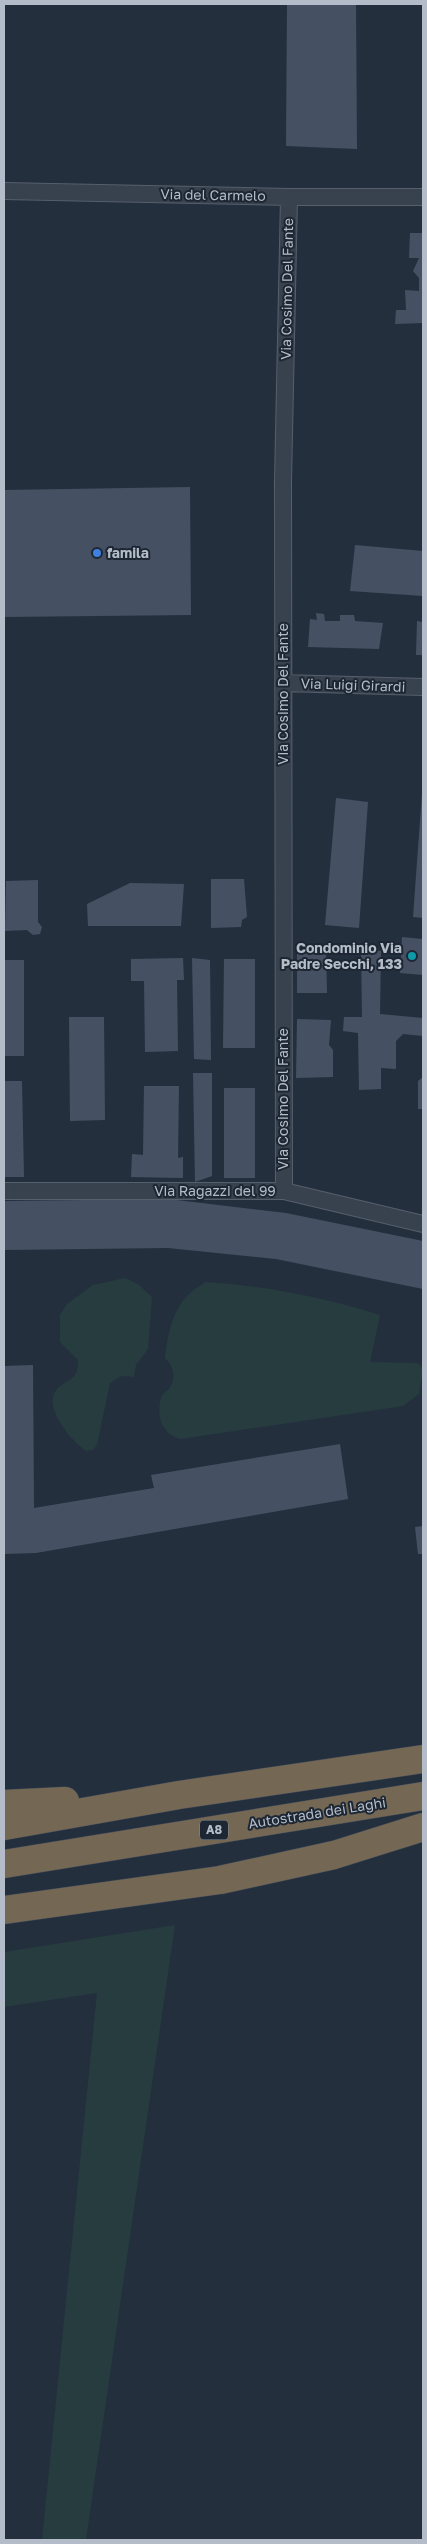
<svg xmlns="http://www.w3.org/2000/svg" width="427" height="2544" viewBox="0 0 427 2544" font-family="'Golos Text',sans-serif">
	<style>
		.green { fill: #263c3f }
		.building { fill: #455162 }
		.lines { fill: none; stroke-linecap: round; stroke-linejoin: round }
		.street-casing { stroke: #565f6c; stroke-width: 18 }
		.highway-casing { stroke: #434c59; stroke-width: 29 }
		.street { stroke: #38414e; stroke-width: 16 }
		.highway { stroke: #746855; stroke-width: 28 }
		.shop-dot { fill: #3f7fe0; stroke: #1d2633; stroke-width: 2 }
		.culture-dot { fill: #0f9aa8; stroke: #1d2633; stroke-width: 2 }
		.labels { text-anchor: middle; stroke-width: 4; stroke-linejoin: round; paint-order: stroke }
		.shield { fill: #1d2633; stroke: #878f9c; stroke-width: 1 }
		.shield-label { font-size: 12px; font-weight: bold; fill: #b4bcc9 }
		.street-label { font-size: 14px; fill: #b4bcc9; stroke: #1d2633 }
		.poi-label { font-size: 14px; font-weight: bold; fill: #b4bcc9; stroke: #1d2633; text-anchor: start }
	</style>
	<rect width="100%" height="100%" fill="#242f3e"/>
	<path class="green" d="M125 1278 138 1284 152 1297 148 1349 136 1365 134 1377 121 1376 110 1383 97 1445 93 1450 86 1451C73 1442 41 1407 57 1389 68 1378 79 1381 78 1360L60 1342V1315L67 1304 93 1285Z
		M206 1282C265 1286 323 1297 380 1315L370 1362 418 1363 423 1369 419 1394 403 1406 181 1439C162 1435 156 1416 161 1398 162 1394 165 1393 168 1390 177 1379 174 1367 165 1358 169 1325 175 1298 206 1282Z
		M175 1925 86 2540H42L97 1993 4 2007V1952Z"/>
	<path class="building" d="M287 4H356L357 149 286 146Z
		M410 233H423V323L395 324 396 310H406L405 290 419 291V278L413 271 419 258H409Z
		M190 487 191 615 4 617V490Z
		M355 545 423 551V596L350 591Z
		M316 613 324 614 325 621H340V615H354L355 621 383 623 379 649 308 647 310 619 317 620Z
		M417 621 423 622V655H416Z
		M422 793H423V918L413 917Z
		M336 798 368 802 359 928 325 925Z
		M211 879H244L247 917 242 920 241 927 211 928Z
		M38 880V922L42 927 40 934 33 935 27 930 5 931 6 881Z
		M130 883 184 884 181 926H88L87 904Z
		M402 937 423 939V975L400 973Z
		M361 949 381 951 380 1014 423 1018V1036L403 1034 396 1041V1069L381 1068V1089L359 1090 358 1033 343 1031 344 1017H362Z
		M326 951 327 993H297V952Z
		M183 958 184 980H177L178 1051 145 1052 144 981H131V959Z
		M192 958 210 960 211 1060 194 1059Z
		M224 959H255V1048H223Z
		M4 960H24V1056H4Z
		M69 1017H104L105 1120 70 1121Z
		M297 1019 331 1020 329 1045 333 1050V1077L296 1078Z
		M193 1073H212V1176L195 1182Z
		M423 1077V1109H418V1081Z
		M4 1081H22L24 1177H4Z
		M144 1086H179L178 1158 183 1157V1178L131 1177 132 1154 143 1155Z
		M224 1088H255V1178H224Z
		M168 1199 286 1213 423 1241V1289L276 1259 168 1248 4 1250V1201Z
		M33 1365 34 1508 154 1488 151 1475 340 1444 348 1499 36 1553 4 1554V1366Z
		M423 1526V1554H418L415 1527Z"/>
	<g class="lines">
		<defs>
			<path id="street" d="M4 191 289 197H423
				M283 683 423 687
				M4 1191H284L423 1224
				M284 1191 283 481 289 197"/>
			<path id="highway" d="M4 1804 65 1801
				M4 1826 179 1795 423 1759
				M4 1864 423 1796
				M4 1910 220 1880 334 1855 423 1827"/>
		</defs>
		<use href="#street" class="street-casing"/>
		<use href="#highway" class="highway-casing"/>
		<use href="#street" class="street"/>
		<use href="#highway" class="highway"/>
	</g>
	<circle class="shop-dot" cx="97" cy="553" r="5"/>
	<circle class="culture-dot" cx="412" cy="956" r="5"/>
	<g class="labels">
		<rect class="shield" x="200" y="1820.5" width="28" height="19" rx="4"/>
		<g class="shield-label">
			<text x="214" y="1834">A8</text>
		</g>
		<g class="street-label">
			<text transform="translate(213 195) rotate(1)" y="5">Via del Carmelo</text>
			<text transform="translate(287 289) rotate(-89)" y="5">Via Cosimo Del Fante</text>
			<text transform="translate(353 685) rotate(2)" y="5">Via Luigi Girardi</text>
			<text transform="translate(283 694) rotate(-90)" y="5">Via Cosimo Del Fante</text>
			<text transform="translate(283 1099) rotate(-90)" y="5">Via Cosimo Del Fante</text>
			<text x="215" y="1196">Via Ragazzi del 99</text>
			<text transform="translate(317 1813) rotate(-9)" y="5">Autostrada dei Laghi</text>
		</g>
		<g class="poi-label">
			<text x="107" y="558">famila</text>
			<text x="402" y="953" text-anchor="end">Condominio Via<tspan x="402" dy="16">Padre Secchi, 133</tspan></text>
		</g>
	</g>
	<rect width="427" height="2544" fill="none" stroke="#b4bcc9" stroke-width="10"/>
</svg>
